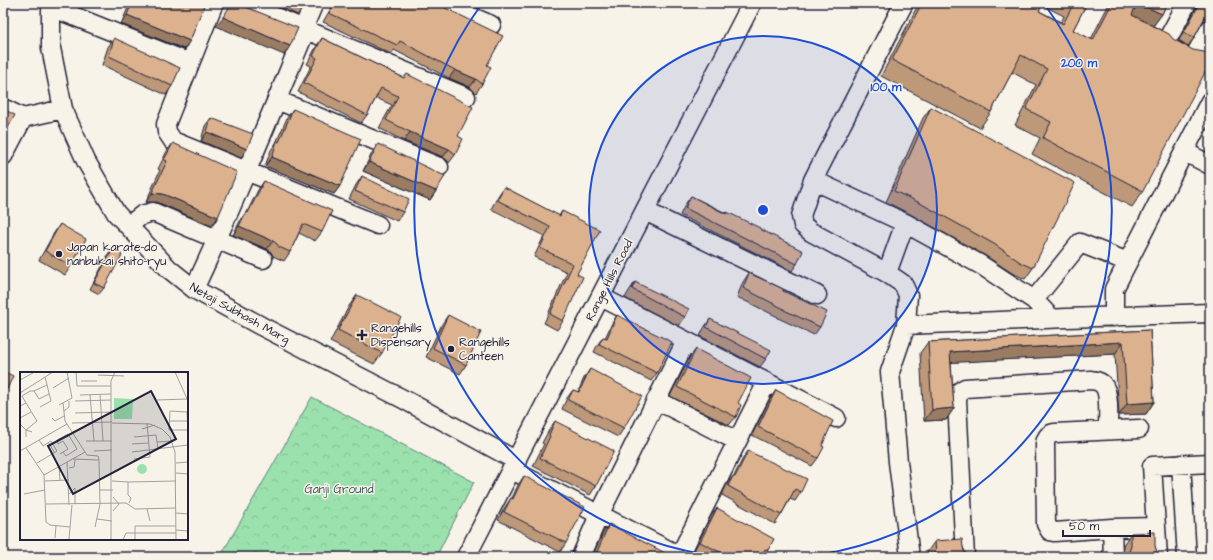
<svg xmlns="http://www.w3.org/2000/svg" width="1213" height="560" viewBox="0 0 1213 560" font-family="'Architects Daughter',sans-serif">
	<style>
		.forest { fill: url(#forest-crowns); stroke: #5e8274 }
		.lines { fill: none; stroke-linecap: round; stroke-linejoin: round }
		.minor-casing { stroke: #22223b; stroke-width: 21 }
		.minor { stroke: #f7f3e8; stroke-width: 18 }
		.wall { fill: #bd9879; stroke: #22223b; fill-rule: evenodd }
		.shaded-wall { fill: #9a7c63; stroke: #22223b }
		.building { fill: #dcb18d; stroke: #22223b }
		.ring { fill: none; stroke: #1d4ed8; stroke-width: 2 }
		.poi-dot { fill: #22223b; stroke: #f7f3e8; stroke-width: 1.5 }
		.labels { text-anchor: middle; stroke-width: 3; stroke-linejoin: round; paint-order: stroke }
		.poi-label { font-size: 12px; fill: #22223b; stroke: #f7f3e8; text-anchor: start }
		.street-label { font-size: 12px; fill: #22223b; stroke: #f7f3e8 }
		.park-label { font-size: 12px; fill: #405258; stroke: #f7f3e8 }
		.inset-road { fill: none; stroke: #a29fa3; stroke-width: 1 }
		.view { fill: #22223b; fill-opacity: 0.15; stroke: #22223b; stroke-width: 2 }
		.inset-edge { fill: none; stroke: #22223b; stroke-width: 2 }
		.centre { fill: #1d4ed8; stroke: #f7f3e8; stroke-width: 2 }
		.ring-label { font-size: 12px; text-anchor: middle; font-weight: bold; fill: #1d4ed8; stroke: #f7f3e8; stroke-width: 3; stroke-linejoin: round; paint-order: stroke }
	</style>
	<defs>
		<pattern id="forest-crowns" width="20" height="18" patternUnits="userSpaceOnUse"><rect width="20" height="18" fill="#9be1ad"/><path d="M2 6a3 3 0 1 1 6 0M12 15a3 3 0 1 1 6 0" fill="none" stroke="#85c196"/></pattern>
	</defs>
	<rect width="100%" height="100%" fill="#f7f3e8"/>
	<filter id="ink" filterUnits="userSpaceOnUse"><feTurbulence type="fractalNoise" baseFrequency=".025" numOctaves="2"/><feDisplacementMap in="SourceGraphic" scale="8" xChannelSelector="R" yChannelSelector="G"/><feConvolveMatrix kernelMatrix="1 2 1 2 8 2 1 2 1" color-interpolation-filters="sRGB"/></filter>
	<g filter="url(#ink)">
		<path class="forest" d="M312 397 474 482 436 557H220Z"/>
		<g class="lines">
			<defs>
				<path id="minor" d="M51 3V48L63 109 86 161 116 213 169 269 194 289 261 326 405 400 517 461
					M214 3 166 124 167 132 173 141 378 225
					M242 3 466 97
					M440 3 491 25
					M1187 3 1166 42 1167 46 1187 57 1191 58 1195 55 1210 29
					M51 7 190 63
					M277 100 439 167
					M3 108 23 118 63 109
					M1185 152 1210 165
					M3 156 23 118
					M813 180 904 3
					M645 211 817 295
					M128 226 142 215 153 212 263 259
					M887 273 905 223
					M194 289C233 207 267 123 302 39L303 29 314 3
					M601 297 836 418
					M1034 300 1080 243 1128 262
					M1114 317V289L1210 101
					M906 325 908 295 903 284 887 273 811 232 803 225 801 216 813 180 905 223 981 265 1034 300 1052 319
					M656 400 737 441
					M1139 429 1055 433C1048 434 1046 437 1045 444L1046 524 1050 531 1054 532 1112 528 1156 527
					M1181 464 1187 557
					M512 470 682 557
					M1112 528 1113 557
					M466 557 752 3
					M581 557 599 515 686 341
					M679 557 767 382
					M910 557 898 462 890 372 906 325 1067 318 1210 313
					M965 557 957 400 959 392 965 388 1091 380C1096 381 1100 381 1103 385 1110 392 1108 420 1108 430
					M1158 557 1152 466 1210 463"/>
			</defs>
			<use href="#minor" class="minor-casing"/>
			<use href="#minor" class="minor"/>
		</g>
		<path class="wall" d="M130 3H205L184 49 121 24Z
			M271 3H305L304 6 298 15Z
			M334 3H426L430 5 432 3 487 65 482 84 476 93 470 87 449 78 394 50 391 54 323 22Z
			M919 3H1087L1073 30 1091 39 1108 6 1102 3H1167L1162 14 1153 26 1143 191 1132 207 1032 154 1040 138 1015 125 1036 85 1012 72 991 112 980 128 881 76ZM1042 5 1064 16 1061 22 1039 11Z
			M1197 3H1210V12L1208 11 1194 38 1188 46 1179 40 1196 8Z
			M114 38 172 86 166 95 102 65 108 47Z
			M322 38 404 78 407 74 458 136 455 155 449 163 447 160 443 157 404 141 379 128 392 105 376 98 367 115 361 123 298 92 311 66 307 64 316 47Z
			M931 107 1033 268 1025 279 1012 273 986 256 910 214 886 202 923 118Z
			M293 109 340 186 334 194 265 166 271 150 276 143 287 118Z
			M211 118 241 158 201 141 205 126Z
			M173 143 218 217 212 226 157 202H146L160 170 158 169 167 151Z
			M378 144 436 191 430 200 363 171 372 153Z
			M362 176 403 212 397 221 349 199 356 185Z
			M264 181 322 232 315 241 299 233 290 252 284 261 273 256 271 252 267 249 233 235 240 221 246 212H247L258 190Z
			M504 187 559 216 562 211 577 274 563 321 557 330 544 323 567 272 534 257 544 236 491 209 498 196Z
			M691 196 726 213 727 212 797 264 792 271 680 215 686 203Z
			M60 224 71 266 65 275 39 260 54 233Z
			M113 249 104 288 99 294 90 289 108 255Z
			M749 273 783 291 820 327 814 335 778 318V317L737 297 743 282Z
			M635 282 685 317 679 326 625 298 629 291Z
			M357 295 382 353 374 364 330 342 349 306Z
			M448 315 466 365 460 374 426 357 442 324Z
			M617 315 657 373 651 381 594 352 598 344 603 337 605 338 612 323Z
			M710 319 766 359 760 367 700 336 704 328Z
			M1150 330 1154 402 1146 414 1119 415 1115 354 951 362 954 408 946 420 924 421 920 353 928 342Z
			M696 349 738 403 736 417 729 425 670 396 690 357Z
			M590 369 624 428 618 437 562 409 567 398 573 390 578 392 584 378Z
			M3 371 7 389 3 394Z
			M776 390 822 446 818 458 812 466 752 435 770 399Z
			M555 421 596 486 590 495 533 466 544 444 542 443 549 430Z
			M748 451 801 492 795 501 790 499 781 515 775 524 722 495 727 484 733 476H734L742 460Z
			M524 476 566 543 560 552 498 520 505 507 511 498H512L518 485Z
			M717 508 768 550 763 557H706L694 551 711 516Z
			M609 524 668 557H592L603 533Z
			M1131 533 1155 546 1158 557H1123V545Z
			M935 541 963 547 967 557H927V552Z"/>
		<path class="shaded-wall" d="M1137 3 1162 14 1150 30 1126 20Z
			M127 15 190 41 184 49 121 24Z
			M223 17 290 46 284 55 216 26Z
			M455 70 476 79 470 87 449 78Z
			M207 132 247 149 241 158 201 141Z
			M410 132 449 149 443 157 404 141Z
			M272 157 340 186 334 194 265 166Z
			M369 162 436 191 430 200 363 171Z
			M152 193 163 194 218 217 212 226 157 202H146Z
			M239 226 273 241 267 249 233 235Z
			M1123 342 1115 354 942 363 950 352Z
			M1154 402 1146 414 1119 415 1127 404Z
			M954 408 946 420 924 421 932 410Z"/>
		<path class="building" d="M132 3H205L190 41 127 15Z
			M232 3H236L298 28 290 46 223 17Z
			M297 3H305L304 6Z
			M335 3H426L431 5 432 3H435L503 36 487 65 491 67 482 84 476 79 455 70 400 41 397 45 329 13Z
			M922 3H1043L1039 11 1063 24 1074 3H1087L1073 30 1093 40 1112 3H1167L1162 14 1137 3 1132 15 1169 34 1173 39 1193 50 1204 52 1210 56V63L1143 191 1043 138 1051 122 1026 109 1047 69 1021 55 991 112 892 60Z
			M1200 3H1210V7L1203 21 1194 38 1184 32Z
			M114 38 180 68 172 86 109 56Z
			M322 38 404 78 407 74 473 107 458 136 463 139 455 155 453 152 449 149 410 132 386 120 398 96 381 88 367 115 304 83 317 58 313 56Z
			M931 107 1075 183 1033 268 1020 262 994 244 918 202 894 191Z
			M3 109 15 115 5 133 3 132Z
			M293 109 361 139 340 186 272 157 277 141 279 142Z
			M211 118 253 134 247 149 207 132Z
			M173 143 237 172 218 217 163 194 152 193 167 161 164 160Z
			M378 144 445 176 436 191 369 162Z
			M362 176 409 199 403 212 355 191Z
			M264 181 332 211 322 232 303 224 290 252 279 247 277 244 273 241 239 226 246 212 248 213Z
			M504 187 560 216 562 211 600 230 577 274 583 277 563 321 550 314 573 264 540 248 550 227 497 200Z
			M691 196 726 214 727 212 760 228V229L803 251 797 264 685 208Z
			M60 224 86 239 71 266 45 251Z
			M113 249 122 255 104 288 94 283Z
			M749 273 783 289V291L827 312 820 327 784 310V309L743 288Z
			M635 282 689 309 685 317 632 289Z
			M357 295 401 317 382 353 338 330Z
			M448 315 481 332 466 365 433 348Z
			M617 315 672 342 657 373 599 344 603 337 607 338Z
			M710 319 771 350 766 359 706 327Z
			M1150 330 1154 402 1127 404 1123 342 950 352 954 408 932 410 928 342Z
			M696 349 751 378 738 403 741 405 736 417 677 387Z
			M590 369 642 396 624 428 568 400 573 390 579 392Z
			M3 371 13 376 7 389 3 387Z
			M776 390 833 421 822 446 824 447 818 458 758 427Z
			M555 421 614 451 596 486 540 458 550 436 549 435Z
			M748 451 807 479 801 492 795 489 781 515 728 486 733 476 735 477Z
			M524 476 585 507 566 543 504 512 511 498 513 499Z
			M717 508 774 539 768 550 765 549 761 557H730L700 542Z
			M609 524 669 555 668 557H592L594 556 597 552Z
			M1155 532V546L1157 552 1158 557H1130L1129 552 1131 546V533Z
			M962 539 963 547 964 551 966 553 967 557H936L935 541Z"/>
	</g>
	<circle cx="763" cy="210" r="174" fill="#1d4ed8" fill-opacity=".12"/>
	<g class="ring">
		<circle cx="763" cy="210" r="174"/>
		<path d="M723 557A349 349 0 0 1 481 5M1045 5A349 349 0 0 1 803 557"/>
	</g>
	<g class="poi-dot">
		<circle cx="59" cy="254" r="4"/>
		<path d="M360 329h4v4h4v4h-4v4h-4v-4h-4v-4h4z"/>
		<circle cx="451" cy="349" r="4"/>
	</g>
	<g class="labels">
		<g class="poi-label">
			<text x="67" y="251">Japan karate-do<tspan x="67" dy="14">nanbukai shito-ryu</tspan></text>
			<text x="371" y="332">Rangehills<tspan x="371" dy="14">Dispensary</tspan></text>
			<text x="459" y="346">Rangehills<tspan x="459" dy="14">Canteen</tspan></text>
		</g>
		<g class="street-label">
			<text transform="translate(609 280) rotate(-63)" y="4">Range Hills Road</text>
			<text transform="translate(240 313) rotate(29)" y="4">Netaji Subhash Marg</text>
		</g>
		<g class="park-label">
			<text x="339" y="493">Ganji Ground</text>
		</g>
	</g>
	<g transform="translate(20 372)">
		<rect width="168" height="168" fill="#f7f3e8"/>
		<path d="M94 26 113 27 112 47H94ZM117 97a5 5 0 1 1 10 0a5 5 0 1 1-10 0Z" fill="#9be1ad"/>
		<path class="inset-road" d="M56 0 57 14H91M155 0 168 29M78 3 104 4M0 8 13 1M61 9H77M33 16 49 6M14 19 27 13M0 21 33 0M80 22 83 69M60 23 91 22M70 23 74 69M137 28 167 27M55 29 91 28M6 31 2 24 10 19H14L19 27 29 22M39 33 52 26 47 0M0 34 6 31 17 49 6 58 0 52M20 35 31 29 25 5M44 39 49 35V29M55 41 92 40M0 46 11 40M32 46 35 49 44 44M149 49H168M52 51 92 50M92 51 130 52 142 57 150 65 155 80 156 168M122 57 135 53M149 58 150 39 167 40 168 58M149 58H168M6 65V58L12 60M114 65 136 63 138 77M66 69H92M28 70 35 81M137 70 152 69M38 72 37 68 48 62 57 77 46 84 43 80M38 72 43 69 48 77 40 82M112 72 128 71M6 76 24 103 26 150 30 153 50 155M0 79 47 52M74 79 92 78M112 80 168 73M53 87 79 88 78 84 67 83 65 80M114 87 130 85 127 51M47 90 49 133M17 91 37 79 31 69 23 74 19 68M156 91 168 90M39 95 40 108M49 96 54 95 55 88M156 101 168 102M24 103 65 80 45 49 43 31M25 109 49 108M92 109 108 110V123L111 126 109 131M108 110 156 109M80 118H93M4 122 25 118M49 122 55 116V132M93 125 99 132 93 139M26 132 106 131 115 137 156 136M127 137 130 149M156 141 168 142M77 147 92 149M75 155 80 132 79 88M156 158 168 159M35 166 36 154M49 167 52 133M91 168V9L95 0M103 168 106 161H156M115 168V154H156"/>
		<path class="view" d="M131 19 156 67 53 122 28 74Z"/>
		<rect width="168" height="168" class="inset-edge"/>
	</g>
	<circle cx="763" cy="210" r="6" class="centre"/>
	<g class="ring-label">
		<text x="1079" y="67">200 m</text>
		<text x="886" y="91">100 m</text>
	</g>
	<rect width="1213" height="560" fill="none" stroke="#f7f3e8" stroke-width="16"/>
	<rect x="8" y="8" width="1197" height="544" fill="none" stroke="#22223b" stroke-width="1.5" filter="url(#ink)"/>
	<path d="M1063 530v6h87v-6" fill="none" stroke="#22223b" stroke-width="2"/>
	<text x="1069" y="530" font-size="12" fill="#22223b" stroke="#f7f3e8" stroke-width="3" paint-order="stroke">50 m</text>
</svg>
